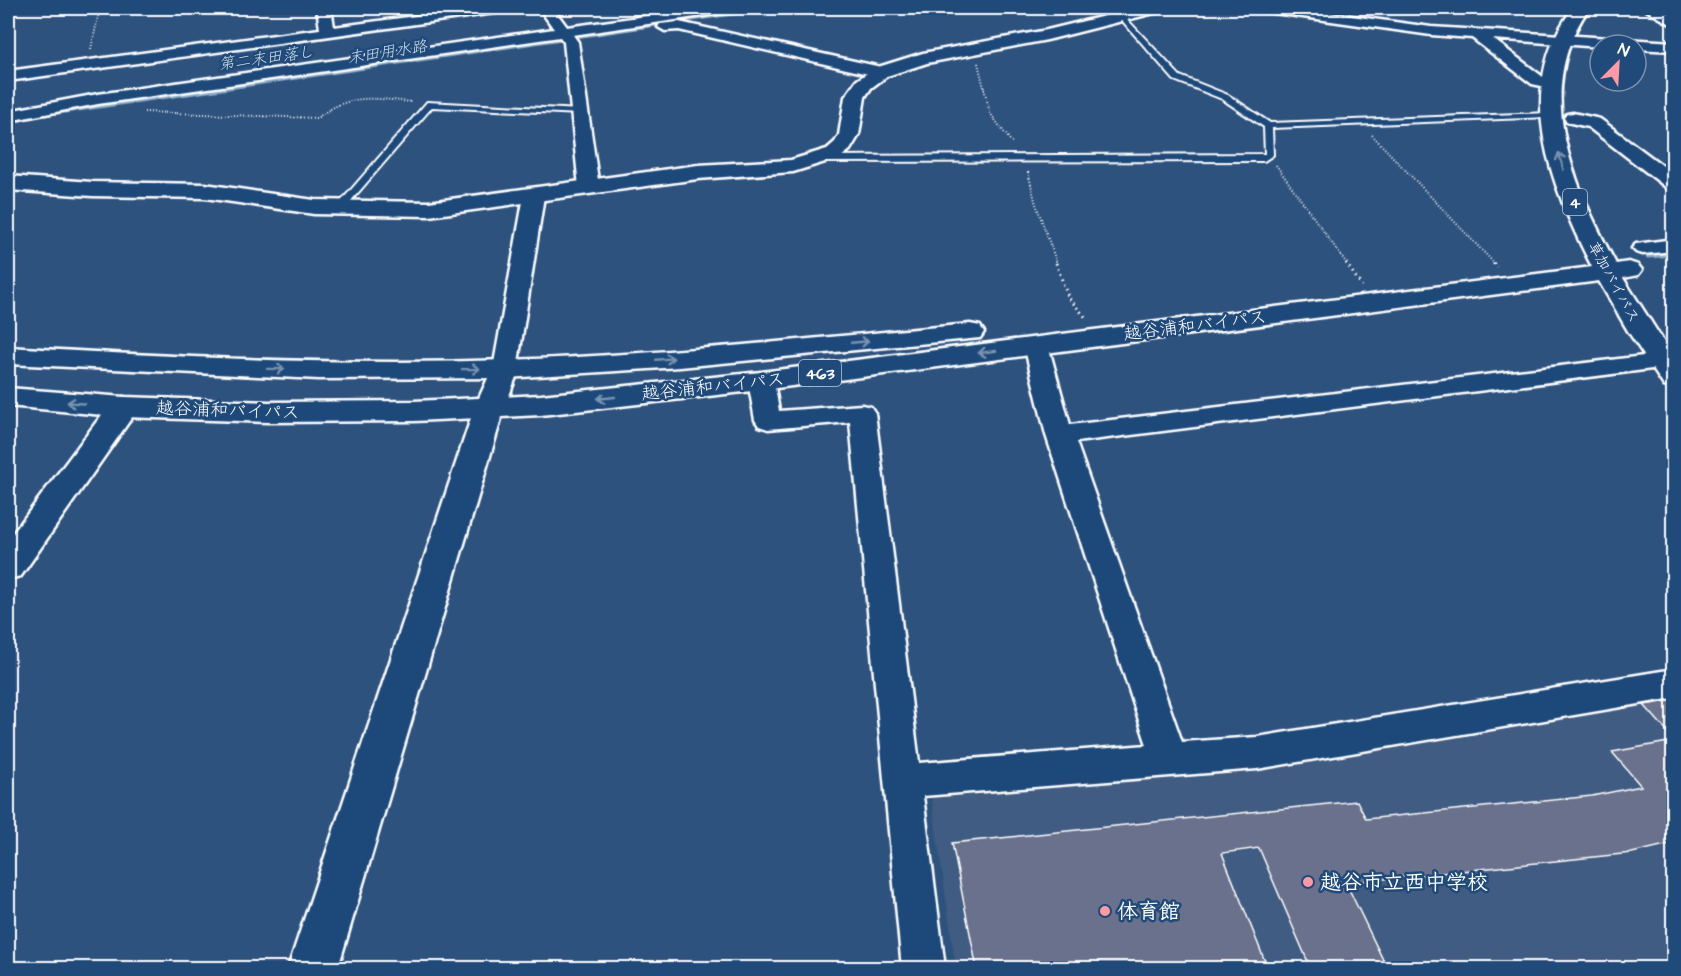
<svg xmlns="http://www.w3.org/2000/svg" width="1681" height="976" viewBox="0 0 1681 976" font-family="'Architects Daughter','Klee One',sans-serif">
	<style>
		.built { fill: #405b82 }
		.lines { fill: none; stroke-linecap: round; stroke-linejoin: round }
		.stream-far1 { stroke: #8eadc6; stroke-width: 4 }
		.stream { stroke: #8eadc6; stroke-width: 5 }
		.building { fill: #6a718c; stroke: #fff; stroke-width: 1.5 }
		.lane-casing { stroke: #fff; stroke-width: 4 }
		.street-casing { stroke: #fff; stroke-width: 5 }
		.secondary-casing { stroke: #fff; stroke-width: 5 }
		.highway-casing { stroke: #fff; stroke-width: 5 }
		.path-far1 { stroke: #fff; stroke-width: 2; stroke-dasharray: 1 2; stroke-linecap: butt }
		.path { stroke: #fff; stroke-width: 3; stroke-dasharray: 1.5 4; stroke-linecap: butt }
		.lane { fill: #1f4a7a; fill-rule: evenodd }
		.street { fill: #1f4a7a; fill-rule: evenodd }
		.secondary { fill: #1f4a7a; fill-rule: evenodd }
		.highway { fill: #1f4a7a; fill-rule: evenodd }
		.oneway { stroke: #7992af }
		.poi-dot { fill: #ff9aa2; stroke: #1f4a7a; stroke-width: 2 }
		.labels { text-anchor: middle; stroke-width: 5; stroke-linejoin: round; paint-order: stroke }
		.far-street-label { font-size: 15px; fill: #fff; stroke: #1f4a7a }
		.far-water-label { font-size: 16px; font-style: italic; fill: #d0dde7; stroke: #1f4a7a }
		.shield { fill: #1f4a7a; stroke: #bcc9d7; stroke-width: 1.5 }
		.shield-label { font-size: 16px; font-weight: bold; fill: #fff }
		.street-label { font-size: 18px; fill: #fff; stroke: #1f4a7a }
		.near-poi-label { font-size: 21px; font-weight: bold; fill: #fff; stroke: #1f4a7a; text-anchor: start }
	</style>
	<rect width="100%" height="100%" fill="#2e527e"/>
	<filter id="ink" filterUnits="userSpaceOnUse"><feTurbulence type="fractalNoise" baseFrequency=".0167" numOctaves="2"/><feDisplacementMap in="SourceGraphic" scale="12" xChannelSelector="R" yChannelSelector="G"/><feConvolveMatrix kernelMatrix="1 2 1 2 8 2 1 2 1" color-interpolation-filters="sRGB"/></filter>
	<g filter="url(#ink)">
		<path class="built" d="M1673 692V968H956L931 795Z"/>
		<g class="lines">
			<path class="stream-far1" d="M1663 8 1674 15
				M684 11 707 8
				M46 104 91 96
				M27 117 770 8"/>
			<path class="stream" d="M8 122 33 116
				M1648 256 1674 254"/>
		</g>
		<path class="building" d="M1674 700V739L1644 705Z
			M1674 741V843L1632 853 1346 883 1385 964 1351 969H1311L1259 848 1222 853 1268 969H977L952 843 1357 801 1366 819 1592 796 1641 786 1612 752Z"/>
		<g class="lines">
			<defs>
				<path id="lane" d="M1119 15H1123L1180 76 1228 95 1270 123 1550 113 1554 115 1550 117 1272 128 1273 155 1264 161 817 162 813 159 817 156 1265 154 1264 127 1222 99 1174 80 1119 17Z
					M427 102 581 110 585 112 581 114 432 107 343 210H337V206Z"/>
				<path id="street" d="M317 8H331L334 27 475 8H509L502 12 8 81V71L320 29Z
					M539 8H553L567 27 704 8H737L730 12 573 35 578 42 599 187 596 191H582L579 187 564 42 560 37 98 104 8 121V111L98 94 554 29Z
					M1260 8H1293L1431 27 1674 42V51L1636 49V45L1600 47 1493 39 1543 77 1557 80 1559 83 1551 88 1532 84 1472 38 1431 35 1267 12Z
					M1643 8H1659L1674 16V26Z
					M679 22 881 67 889 72 881 77 679 30 665 31 658 27 660 24Z
					M1573 113 1600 119 1674 174V190L1667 188 1588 127 1567 122 1564 118 1567 114Z
					M534 190 541 192 544 196 517 369 514 374 505 377 496 374 493 369 524 196 527 192Z
					M1674 239V251L1643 254 1636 252 1632 248 1636 244Z
					M1036 338 1045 340 1048 345 1070 425 1660 354 1669 356 1672 361 1669 366 1660 368 1076 442 1182 742 1257 737 1674 669V698L1257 769 923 796 945 968H902L850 422 768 429 759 426 755 420 748 381 752 376 761 373 770 376 774 381 779 411 862 405 871 407 875 413 919 763 1147 745 1046 435 1024 345 1027 340Z"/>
				<path id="secondary" d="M1138 8H1164L1162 11 1047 40 927 63 887 76 871 88 865 97 859 135 850 150 841 157 793 172 698 179 429 216 314 214 205 198 92 196 8 190V176L92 182 205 184 314 200 429 202 698 165 791 160 827 149 835 142 839 135 845 97 857 80 875 68 923 53 1047 30Z
					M505 360 515 363 519 369 504 409 338 968H288L474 409 495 363Z
					M124 397 135 400 139 407 21 576 8 579V540L113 400Z"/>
				<path id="highway" d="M1573 8H1589C1531 91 1573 184 1616 264L1629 262 1638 265 1642 270 1638 275 1623 278 1674 358V389L1664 386 1628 331 1599 281 761 390 541 415 414 421 268 422 124 417 8 406V388L124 397 268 402 414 401 541 395 761 372 1592 267C1551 186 1511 89 1573 8Z
					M970 324 980 326 984 332 980 338 680 367 506 378 319 379 8 364V347C174 357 340 366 507 360 661 355 816 338 970 324Z"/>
			</defs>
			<use href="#lane" class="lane-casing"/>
			<use href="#street" class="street-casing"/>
			<use href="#secondary" class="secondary-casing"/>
			<use href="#highway" class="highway-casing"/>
			<path class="path-far1" d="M91 49 100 8
				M978 63 990 113 1012 143
				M144 112 317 118C350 93 372 98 411 102
				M1372 135 1495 264
				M1276 165 1347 264
				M1028 172 1035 201 1057 264"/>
			<path class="path" d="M1056 263 1068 297 1087 319
				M1346 263 1362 286
				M1493 263 1497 267"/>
			<use href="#lane" class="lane"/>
			<use href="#street" class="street"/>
			<use href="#secondary" class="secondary"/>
			<use href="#highway" class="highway"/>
		</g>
		<defs><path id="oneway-shaft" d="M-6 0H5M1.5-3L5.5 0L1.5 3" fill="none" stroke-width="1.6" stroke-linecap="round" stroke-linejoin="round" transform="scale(1.5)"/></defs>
		<g class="oneway">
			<use href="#oneway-shaft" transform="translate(1561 161) rotate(-106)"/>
			<use href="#oneway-shaft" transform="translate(860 342) rotate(-5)"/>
			<use href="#oneway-shaft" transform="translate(987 352) rotate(173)"/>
			<use href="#oneway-shaft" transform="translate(665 359) rotate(-5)"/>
			<use href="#oneway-shaft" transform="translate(276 369) rotate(1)"/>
			<use href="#oneway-shaft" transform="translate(471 369) rotate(-1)"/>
			<use href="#oneway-shaft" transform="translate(606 398) rotate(174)"/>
			<use href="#oneway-shaft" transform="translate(76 403) rotate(-175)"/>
		</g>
	</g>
	<g class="poi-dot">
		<circle cx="1308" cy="882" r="6"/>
		<circle cx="1105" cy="911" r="6"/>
	</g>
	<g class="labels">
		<g class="far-street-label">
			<text transform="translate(1614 282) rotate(61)" y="5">草加バイパス</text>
		</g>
		<g class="far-water-label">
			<text transform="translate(387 51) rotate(-9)" y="6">末田用水路</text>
			<text transform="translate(266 57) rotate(-8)" y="6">第二末田落し</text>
		</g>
		<g class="shield">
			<rect x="1563" y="189" width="24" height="26" rx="4.5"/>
			<rect x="799" y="360" width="42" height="26" rx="4.5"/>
		</g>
		<g class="shield-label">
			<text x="1575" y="208">4</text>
			<text x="820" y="379">463</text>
		</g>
		<g class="street-label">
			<text transform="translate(1195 325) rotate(-7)" y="6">越谷浦和バイパス</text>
			<text transform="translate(713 386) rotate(-6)" y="6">越谷浦和バイパス</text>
			<text transform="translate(228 410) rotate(2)" y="6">越谷浦和バイパス</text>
		</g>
		<g class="near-poi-label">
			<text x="1320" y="889">越谷市立西中学校</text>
			<text x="1117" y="918">体育館</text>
		</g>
	</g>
	<rect width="1681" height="976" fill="none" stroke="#1f4a7a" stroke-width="30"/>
	<rect x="15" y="15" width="1651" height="946" fill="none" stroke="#fff" stroke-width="2" filter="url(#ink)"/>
	<g transform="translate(1618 63) rotate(24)"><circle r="28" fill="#1f4a7a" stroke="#7992af" stroke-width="1.5"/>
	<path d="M0-4.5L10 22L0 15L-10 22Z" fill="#ff9aa2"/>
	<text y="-9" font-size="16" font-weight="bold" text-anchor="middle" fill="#ffffff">N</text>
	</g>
</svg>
